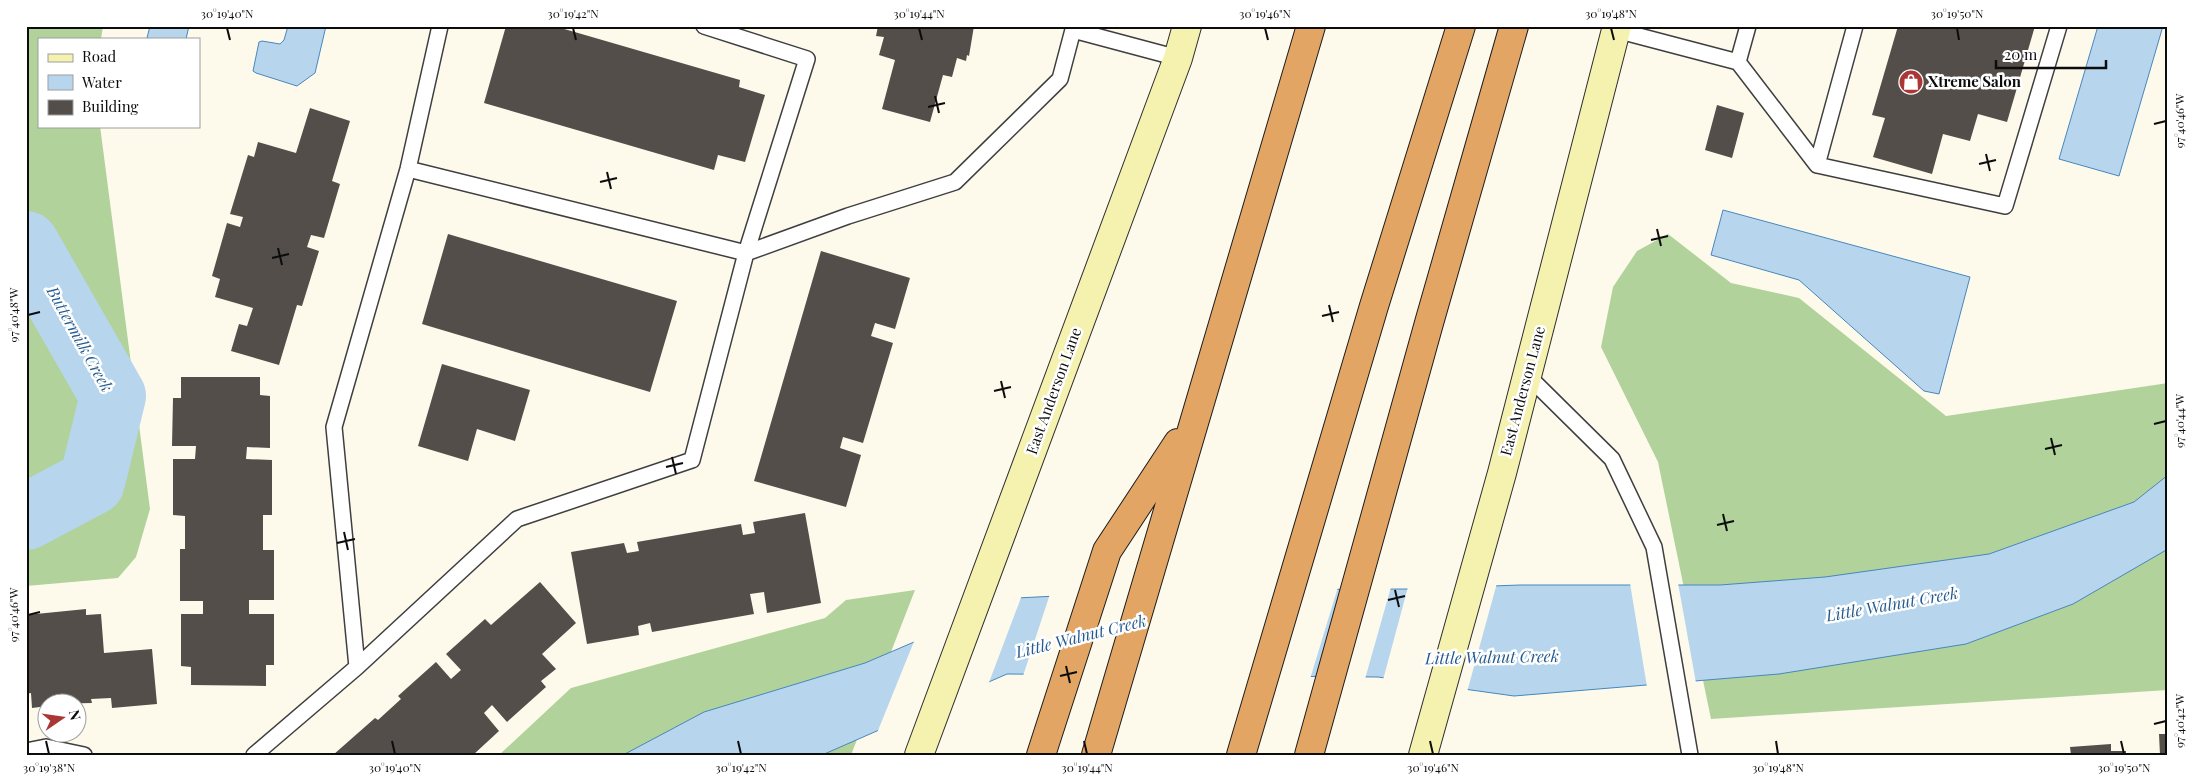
<svg xmlns="http://www.w3.org/2000/svg" width="2194" height="781" viewBox="0 0 2194 781" font-family="'Playfair Display',serif">
	<style>
		.forest { fill: #b1d29b }
		.water { fill: #b7d6ee; stroke: #4787bc }
		.pier { fill: #fdfaec }
		.lines { fill: none; stroke-linecap: round; stroke-linejoin: round }
		.river { stroke: #b7d6ee; stroke-width: 66 }
		.building { fill: #534e49 }
		.lane-casing { stroke: #3f3f3f; stroke-width: 18 }
		.secondary-casing { stroke: #2e2e2e; stroke-width: 30 }
		.highway-casing { stroke: #1d1d1d; stroke-width: 30 }
		.lane { stroke: #fff; stroke-width: 15 }
		.secondary { stroke: #f5f1af; stroke-width: 28 }
		.highway { stroke: #e3a564; stroke-width: 28 }
		.ticks { fill: none; stroke: #0c0c0c; stroke-width: 2 }
		.labels { text-anchor: middle; stroke-width: 5; stroke-linejoin: round; paint-order: stroke }
		.poi-label { font-size: 15px; font-weight: bold; fill: #0c0c0c; stroke: #fff; text-anchor: start }
		.street-label { font-size: 15px; fill: #0c0c0c; stroke: #fff }
		.water-label { font-size: 16px; font-style: italic; fill: #245a8e; stroke: #fff }
		.neatline { fill: none; stroke: #0c0c0c; stroke-width: 2 }
		.ticks-label { font-size: 12px; text-anchor: middle; fill: #0c0c0c }
	</style>
	<rect width="100%" height="100%" fill="#fdfaec"/>
	<path class="forest" d="M26 26H103L101 39H39V126H100L150 509 136 557 118 578 26 586Z
		M1668 234 1731 283 1799 298 1946 416 2168 383V690L1711 719 1658 462 1601 347 1613 287 1637 251Z
		M915 590 851 755H499L571 688 825 618 846 600Z"/>
	<path class="water" d="M150 26H189L186 39H151L147 38Z
		M288 26H326L315 73 297 86 256 73 253 71 259 42 262 41 280 44 284 40Z
		M2098 26H2163L2119 176 2059 159Z
		M1723 210 1970 277 1939 394 1924 391 1799 280 1711 255Z
		M2168 475V549L2073 604 1966 644 1779 674 1514 696 1378 677 1007 674 822 755H623L704 712 865 663 1017 598 1175 590 1408 589 1520 585H1720L1825 577 1989 554 2134 502Z"/>
	<path class="pier" d="M1497 583 1467 692 1383 680 1408 587Z
		M1630 583H1678L1696 683 1647 687Z
		M1175 587H1338L1310 679 1023 676 1050 594Z
		M1343 587H1391L1365 679H1317Z
		M1022 595 988 685 877 733 915 639 1016 596Z"/>
	<g class="lines">
		<path class="river" d="M26 244 113 396 92 482 26 517"/>
	</g>
	<path class="building" d="M506 26H554L740 80 739 87 765 95 745 162 718 155 714 170 484 103Z
		M878 26H974L969 56 967 55 966 61 957 58 952 77 943 75 930 122 882 109 895 60 879 55 884 37 876 36Z
		M1898 26H2035L2007 122 1978 114 1970 141 1943 134 1932 174 1873 157 1885 118 1872 115Z
		M1717 105 1744 113 1732 158 1705 150Z
		M310 108 350 121 332 181 340 184 324 238 311 235 307 247 319 251 302 306 297 305 279 365 231 351 239 324 247 326 253 308 215 297 220 279 212 276 227 223 240 227 243 217 230 214 248 155 254 157 258 142 296 153Z
		M448 234 677 301 650 392 422 324Z
		M821 251 910 278 895 329 875 323 871 336 893 343 863 443 843 437 840 448 861 455 846 507 754 481Z
		M442 364 530 390 515 441 477 429 468 461 418 446Z
		M181 377H260V395L270 396V448L247 447 246 459 272 460V515H263V550H274V600H249V614H274V665H266V686L191 685V667L181 666V614H203V601H180V549H185V516L173 515V459H195L196 446H172L173 398H181Z
		M805 513 821 603 767 613 764 592 750 594 754 614 652 632 650 623 638 626 639 635 587 644 571 552 624 543 627 553 639 551 637 542 741 524 743 535 755 533 753 522Z
		M540 582 576 623 542 654 556 669 541 681 546 687 507 722 492 705 484 713 499 731 473 755H333L375 718 378 720 401 699 398 696 436 662 451 679 461 670 446 654 485 619 491 625Z
		M86 609V615L101 614 104 653 152 649 157 704 112 708 111 698 91 699 92 703 48 704V706L32 708 31 693 26 694V615Z
		M2159 734H2168V755H2160Z
		M2111 744V751H2126V755H2071L2070 747Z"/>
	<g class="lines">
		<defs>
			<path id="lane" d="M1748 26 1738 62 1817 165 2005 206 2059 26
				M1073 30 1178 58
				M1616 30 1738 62
				M1817 165 1855 26
				M408 169 746 253 848 216 955 182 1060 79 1074 26
				M1527 375 1612 459 1654 547 1690 755
				M357 667 334 427 408 169 440 26
				M26 751 46 747 84 755
				M254 755 357 667 517 519 692 460 746 253 807 59 704 26"/>
			<path id="secondary" d="M919 755 1178 58 1187 26
				M1423 755 1502 473 1617 26"/>
			<path id="highway" d="M1041 755 1107 551 1178 443
				M1096 755 1311 26
				M1241 755 1374 306 1461 26
				M1309 755 1429 323 1514 26"/>
		</defs>
		<use href="#lane" class="lane-casing"/>
		<use href="#secondary" class="secondary-casing"/>
		<use href="#highway" class="highway-casing"/>
		<use href="#lane" class="lane"/>
		<use href="#secondary" class="secondary"/>
		<use href="#highway" class="highway"/>
	</g>
	<path class="ticks" d="M227 28 230 40M573 28 576 40M919 28 922 40M1265 28 1268 40M1611 28 1614 40M1957 28 1959 40M935 96 939 113M928 107 945 103M2154 124 2166 121M1986 154 1990 171M1979 164 1996 160M607 172 611 189M600 182 617 178M1657 229 1661 246M1651 240 1668 236M278 248 282 265M272 258 289 254M1329 305 1333 322M28 315 40 312M1322 316 1339 312M1001 381 1005 398M994 391 1011 387M2154 424 2166 421M2051 438 2055 455M2045 449 2062 445M672 457 676 474M666 467 683 463M1723 514 1727 531M1717 525 1734 521M344 532 348 550M337 543 355 539M1395 590 1399 607M1388 600 1405 596M28 615 40 612M1066 666 1070 683M1060 676 1077 672M2154 724 2166 721M46 741 49 754M392 741 395 754M738 741 741 754M1084 741 1087 754M1430 741 1433 754M1776 741 1778 754M2121 741 2124 754"/>
	<defs>
		<symbol id="shop-disc" viewBox="-11 -11 22 22"><circle r="9.5" fill="#aa3635" stroke="#fff"/><path d="M-5-2.5h2.3a2.7 3.5 0 0 1 5.4 0H5L5.5 6h-11ZM-1.5-2.5h3a1.5 2.3 0 0 0-3 0Z" fill="#fff"/></symbol>
	</defs>
	<g fill-rule="evenodd">
		<use href="#shop-disc" x="1897" y="68" width="28" height="28"/>
	</g>
	<g class="labels">
		<g class="poi-label">
			<text x="1928" y="87">Xtreme Salon</text>
		</g>
		<g class="street-label">
			<text transform="translate(1054 391) rotate(-70)" y="5">East Anderson Lane</text>
			<text transform="translate(1523 391) rotate(-75)" y="5">East Anderson Lane</text>
		</g>
		<g class="water-label">
			<text transform="translate(80 339) rotate(61)" y="6">Buttermilk Creek</text>
			<text transform="translate(1892 604) rotate(-10)" y="6">Little Walnut Creek</text>
			<text transform="translate(1081 636) rotate(-14)" y="6">Little Walnut Creek</text>
			<text transform="translate(1492 657) rotate(-1)" y="6">Little Walnut Creek</text>
		</g>
	</g>
	<rect width="2194" height="781" fill="none" stroke="#ffffff" stroke-width="55"/>
	<rect x="38" y="38" width="162" height="90" fill="#ffffff" stroke="#9e9e9e"/>
	<rect x="48" y="54" width="25" height="8" fill="#f5f1af" stroke="#9e9e9e"/>
	<text x="82" y="62" font-size="15" fill="#0c0c0c">Road</text>
	<rect x="48" y="75" width="25" height="15" fill="#b7d6ee" stroke="#9e9e9e"/>
	<text x="82" y="88" font-size="15" fill="#0c0c0c">Water</text>
	<rect x="48" y="100" width="25" height="15" fill="#534e49" stroke="#9e9e9e"/>
	<text x="82" y="112" font-size="15" fill="#0c0c0c">Building</text>
	<g transform="translate(62 718) rotate(77)"><circle r="24" fill="#ffffff" stroke="#9e9e9e"/>
	<path d="M0-4L9 19L0 12L-9 19Z" fill="#aa3635"/>
	<text y="-8" font-size="14" font-weight="bold" text-anchor="middle" fill="#0c0c0c">N</text>
	</g>
	<path d="M1996 60v8h110v-8" fill="none" stroke="#0c0c0c" stroke-width="2.5"/>
	<text x="2004" y="60" font-size="15" fill="#0c0c0c" stroke="#ffffff" stroke-width="4" paint-order="stroke">20 m</text>
	<rect x="28" y="28" width="2138" height="726" class="neatline"/>
	<g class="ticks-label">
		<text x="227" y="18">30°19'40"N</text>
		<text x="573" y="18">30°19'42"N</text>
		<text x="919" y="18">30°19'44"N</text>
		<text x="1265" y="18">30°19'46"N</text>
		<text x="1611" y="18">30°19'48"N</text>
		<text x="1957" y="18">30°19'50"N</text>
		<text transform="translate(2180 121) rotate(-90)" y="4">97°40'46"W</text>
		<text transform="translate(14 315) rotate(-90)" y="4">97°40'48"W</text>
		<text transform="translate(2180 421) rotate(-90)" y="4">97°40'44"W</text>
		<text transform="translate(14 615) rotate(-90)" y="4">97°40'46"W</text>
		<text transform="translate(2180 721) rotate(-90)" y="4">97°40'42"W</text>
		<text x="49" y="772">30°19'38"N</text>
		<text x="395" y="772">30°19'40"N</text>
		<text x="741" y="772">30°19'42"N</text>
		<text x="1087" y="772">30°19'44"N</text>
		<text x="1433" y="772">30°19'46"N</text>
		<text x="1778" y="772">30°19'48"N</text>
		<text x="2124" y="772">30°19'50"N</text>
	</g>
</svg>
